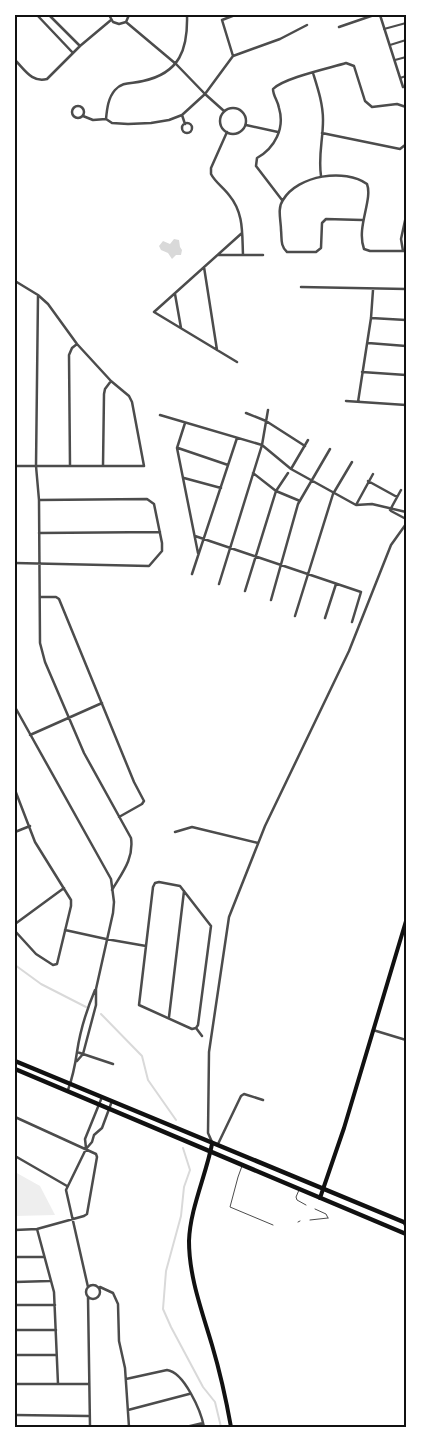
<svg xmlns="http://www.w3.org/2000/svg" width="421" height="1442" viewBox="0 0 421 1442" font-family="'Space Grotesk',sans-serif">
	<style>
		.green { fill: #eee }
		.water { fill: #d9d9d9 }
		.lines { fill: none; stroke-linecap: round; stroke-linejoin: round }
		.stream { stroke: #d9d9d9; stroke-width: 2 }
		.service { stroke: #4c4c4c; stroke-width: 1 }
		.pedestrian { stroke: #4c4c4c; stroke-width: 2 }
		.minor { stroke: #4c4c4c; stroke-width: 2.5 }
		.secondary { stroke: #111; stroke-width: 4 }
		.primary { stroke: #111; stroke-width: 4 }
		.trunk { stroke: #111; stroke-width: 4.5 }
		.neatline { fill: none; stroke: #111; stroke-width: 2 }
	</style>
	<rect width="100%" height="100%" fill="#fff"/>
	<path class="green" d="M15 1172 40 1186 55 1215 15 1216Z"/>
	<path class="water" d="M174 239 179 240 180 247 182 250 181 255H176L172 259 168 253 161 250 159 246 163 241 170 244Z"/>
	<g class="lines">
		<path class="stream" d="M15 965 41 984 86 1007
			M101 1014 142 1056 148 1080 176 1120
			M183 1148 190 1170 184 1187 181 1216 166 1271 163 1309 171 1327 203 1387 215 1402 221 1427"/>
		<path class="service" d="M242 1166 238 1177 230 1207 273 1225
			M299 1190 296 1197 297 1200 306 1205
			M315 1209 326 1214 328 1218
			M310 1220 328 1218
			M298 1222 300 1221
			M403 1223 406 1229"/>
		<path class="pedestrian" d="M384 29 406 23
			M390 45 406 40
			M395 60 406 57
			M400 78 406 76"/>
		<path class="minor" d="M37 15 73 53
			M49 15 80 46
			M109 15 113 22 119 24 126 22 129 15
			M380 15 403 87
			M126 22 176 64 205 94 224 111
			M339 27 374 15
			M233 56 222 20 235 15
			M15 60C25 70 32 83 47 79L80 46 111 20
			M313 73C318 89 323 104 323 120 323 141 318 155 321 176
			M72 112a6 6 0 1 1 12 0a6 6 0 1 1-12 0Z
			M220 121a13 13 0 1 1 26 0a13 13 0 1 1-26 0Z
			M182 115 185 124
			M83 116 93 120 106 119 112 123 128 124 151 123 169 120 182 115 205 94 233 56 280 39 307 25
			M106 119C107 109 108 98 115 90 123 81 132 84 143 81 180 73 188 49 187 15
			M182 128a5 5 0 1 1 10 0a5 5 0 1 1-10 0Z
			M246 125 278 132
			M227 132 211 168V174C215 182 223 187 229 195 244 213 242 233 243 255
			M322 133 400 149 405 145 406 139
			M282 200 256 166 257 158C275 148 285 128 279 108 278 101 273 96 273 89 283 78 330 68 346 63L354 66 365 101 372 107 397 104 406 107
			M362 220 326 219 322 223 321 248 316 252H287C280 246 282 238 281 230 281 221 277 208 283 200 298 175 345 168 367 184 373 200 356 227 364 249L370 251H406
			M403 251 401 239 406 216
			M219 255H263
			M204 267 217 350
			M15 281 38 295 48 304 77 344 111 381 129 396 132 402 144 466H15
			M301 287 406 289
			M175 294 181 328
			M38 295 36 466 39 500 40 643 45 662 84 753 131 838C134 859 122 873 112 890
			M371 318 406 320
			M368 343 406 346
			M237 362 154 312 242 233
			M362 372 406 375
			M346 401 406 405
			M358 402 371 318 373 290
			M246 413 266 421 305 446
			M160 415 262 445 291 469 356 505 372 504 406 512
			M185 423 177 448 198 553
			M178 448 228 465
			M70 466 69 355 72 348 77 344
			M103 466 104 394 105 389 111 381
			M291 469 308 440
			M253 473 276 491 300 501
			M184 478 221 488
			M368 481 397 497
			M356 505 373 474
			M390 510 401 490
			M391 511 406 519
			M39 533 160 532
			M195 536 361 592 352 622
			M15 563 149 566 162 551V543L154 504 147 499 39 500
			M192 574 237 438
			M219 584 262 445 268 410
			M245 591 276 491 288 473
			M40 597H56L59 599 134 782 144 801 142 804 119 817
			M271 600 298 504 330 449
			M295 616 333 494 352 462
			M325 618 336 584
			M15 707 111 879 114 902 113 913 96 989V1005L83 1054 77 1061
			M30 735 102 703
			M15 790 35 842 71 900V906L57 964 53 965 36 954 15 931
			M15 832 30 826
			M175 832 192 827 258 843
			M159 882 180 886 211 926 198 1025 196 1028 192 1029 139 1005 153 887 155 883Z
			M15 924 64 888
			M65 930 106 939 146 946
			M169 1017 184 891
			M196 1028 202 1036
			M373 1030 406 1040
			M77 1052 113 1064
			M68 1090C73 1076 75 1066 77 1052 80 1031 87 1009 95 990
			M15 1117 96 1154 97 1157 87 1214 84 1216 37 1229 15 1230
			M212 1142 208 1133 209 1052 229 917 265 826 349 651 391 545 406 524
			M218 1144 241 1096 244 1094 263 1100
			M86 1148 85 1139 102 1097
			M15 1156 67 1186
			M37 1229 54 1292 58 1384
			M15 1257H43
			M15 1282 50 1281
			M86 1292a7 7 0 1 1 14 0a7 7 0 1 1-14 0Z
			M88 1287 66 1190 86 1149 92 1142 94 1135 102 1128 112 1101
			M100 1287 113 1293 118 1304 119 1341 125 1368 129 1427
			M88 1297 90 1427
			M15 1305H55
			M15 1330H56
			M15 1355H56
			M126 1379 167 1370C184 1372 201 1411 204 1427
			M15 1384H88
			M128 1410 189 1394
			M15 1415 88 1416
			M186 1427 203 1423"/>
		<path class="secondary" d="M212 1144C206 1175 190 1209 189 1241 189 1277 202 1311 212 1345 220 1372 226 1399 231 1427"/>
		<path class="primary" d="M320 1198 344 1128 406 921"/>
		<path class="trunk" d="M15 1061 406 1223
			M15 1069 406 1234"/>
	</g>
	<rect width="421" height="1442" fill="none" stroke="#ffffff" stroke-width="32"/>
	<rect x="16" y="16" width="389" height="1410" class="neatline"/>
</svg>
